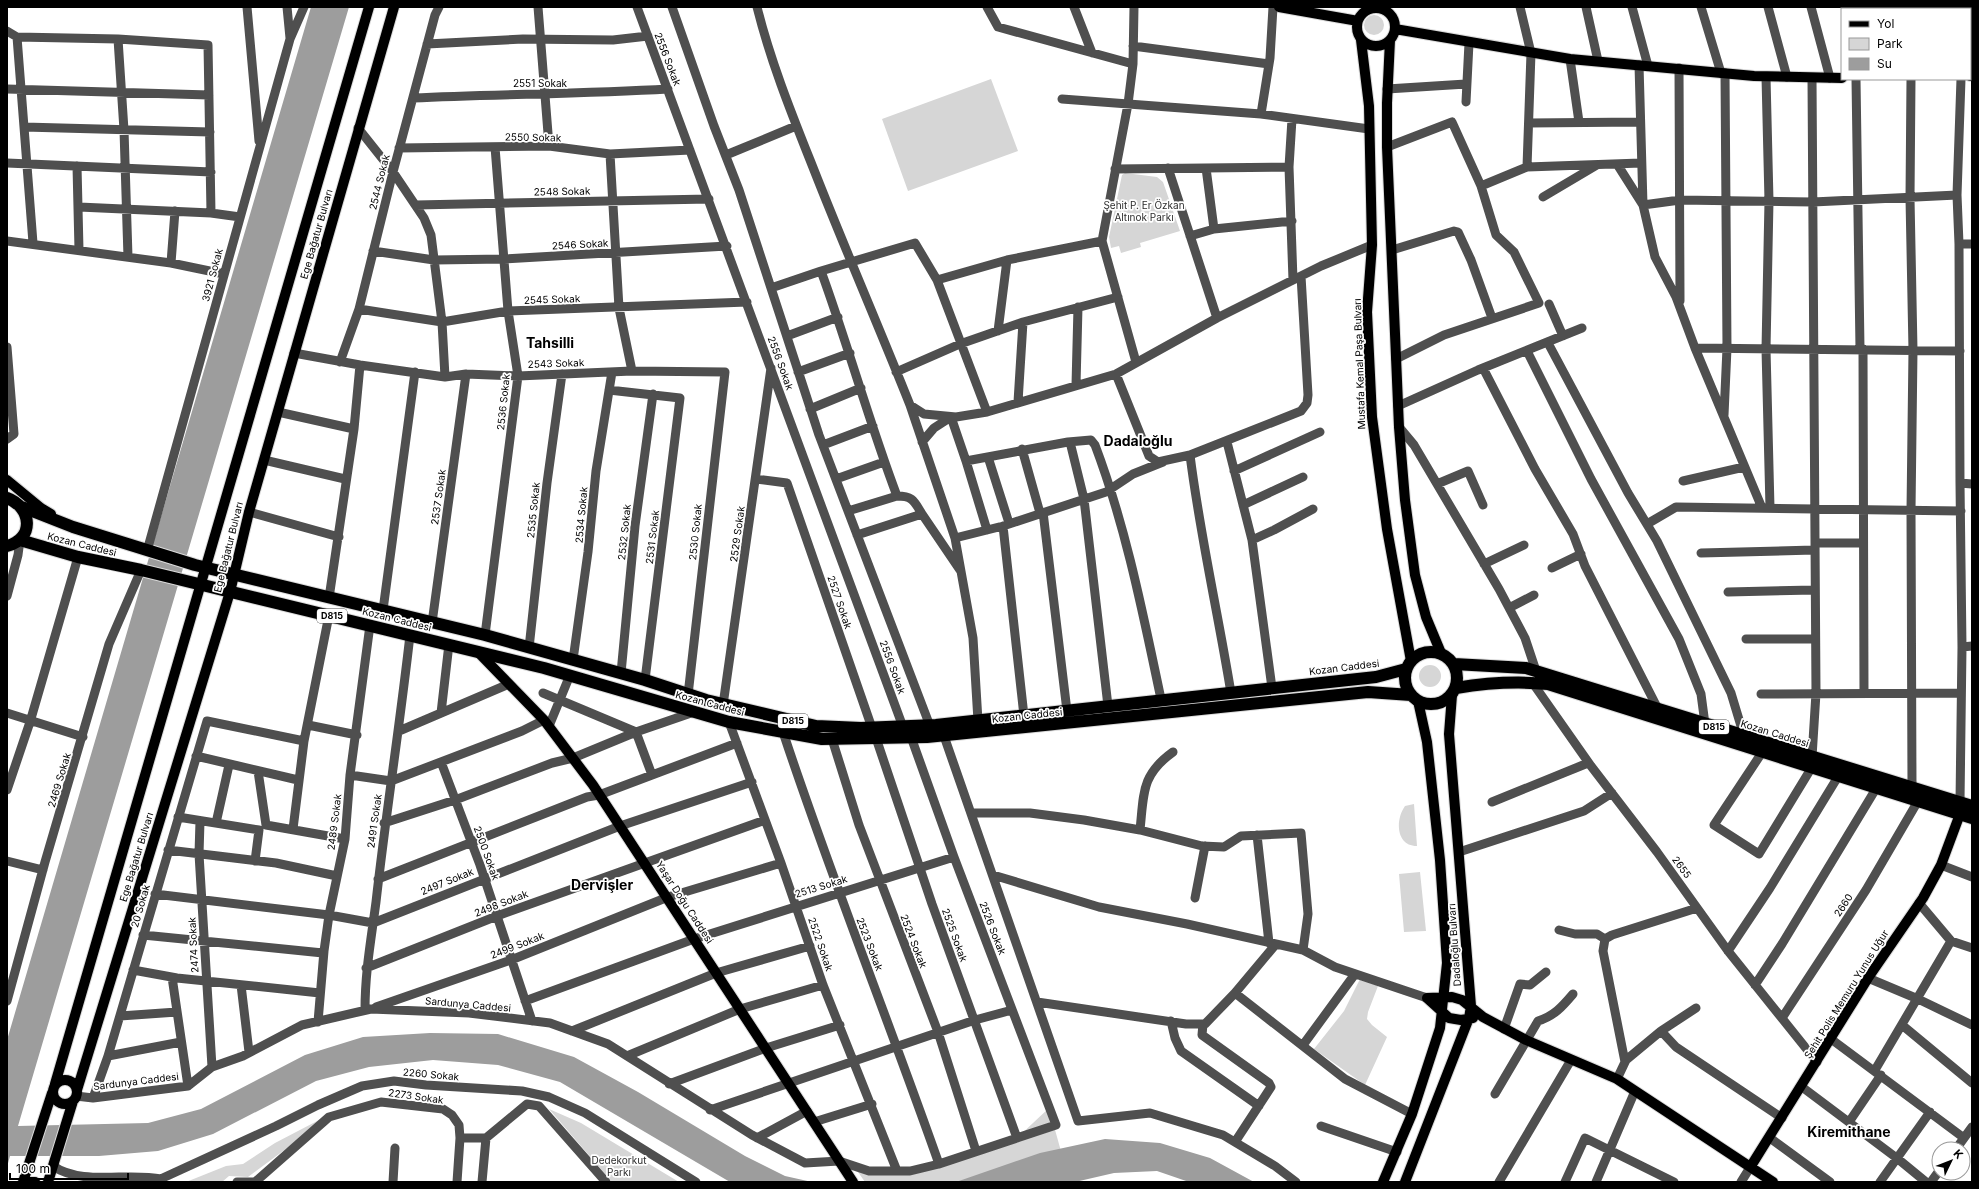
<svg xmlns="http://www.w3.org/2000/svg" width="1979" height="1189" viewBox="0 0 1979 1189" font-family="Inter,sans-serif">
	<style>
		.green { fill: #d6d6d6 }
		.water { fill: #9d9d9d }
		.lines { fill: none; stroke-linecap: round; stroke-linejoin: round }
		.major-casing { stroke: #dbdbdb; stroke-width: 12 }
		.highway-casing { stroke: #dbdbdb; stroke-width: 14 }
		.minor { stroke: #4f4f4f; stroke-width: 9 }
		.major { stroke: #000; stroke-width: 10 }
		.highway { stroke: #000; stroke-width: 12 }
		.labels { text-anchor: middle; stroke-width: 3.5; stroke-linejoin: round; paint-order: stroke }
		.shield { fill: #fff; stroke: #4c4c4c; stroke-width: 1 }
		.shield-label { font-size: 9px; font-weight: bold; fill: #000 }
		.street-label { font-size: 10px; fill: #000; stroke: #fff }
		.park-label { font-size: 10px; fill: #2d2d2d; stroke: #fff }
		.district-label { font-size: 14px; font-weight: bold; fill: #000; stroke: #fff }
	</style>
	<rect width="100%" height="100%" fill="#fff"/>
	<path class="green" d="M1364 25a10 10 0 1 1 20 0a10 10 0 1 1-20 0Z
		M991 79 1018 151 908 191 882 119Z
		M1125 173 1157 177 1163 182 1180 231 1140 243 1141 247 1121 253 1119 246 1111 248 1109 237 1122 175Z
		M1419 676a11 11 0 1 1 22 0a11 11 0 1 1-22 0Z
		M1414 804 1417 846C1396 846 1395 820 1405 806Z
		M1420 872 1426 931 1404 932 1399 874Z
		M1360 979 1378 986 1368 1012 1367 1019 1372 1025 1387 1037 1365 1085 1314 1049 1344 1011Z
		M1049 1108 1062 1155 978 1182H865L858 1172 905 1171 1017 1138Z
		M549 1109 581 1123 679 1182H612Z
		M329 1117 248 1177 229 1176 222 1182H186L226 1166 243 1164 275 1143 321 1119Z"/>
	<path class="water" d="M311 7H349L18 1126 148 1123 201 1109 305 1055 363 1037 430 1033 498 1034 574 1057 638 1092 745 1156 785 1176 812 1182H730L560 1082 498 1065 433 1060 369 1067 316 1081 213 1134 158 1151 99 1156H10L7 1167V1040Z
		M1105 1139 1160 1143 1210 1158 1254 1182H1189L1157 1171 1114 1173 1075 1182H956L1040 1153Z"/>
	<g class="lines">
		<defs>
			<path id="major" d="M1279 7 1358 21
				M1357 27a19 19 0 1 1 38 0a19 19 0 1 1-38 0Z
				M1395 29 1570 59 1754 76 1842 78
				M1361 40 1369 106 1372 245 1367 312 1372 417 1387 529 1411 661
				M1390 40 1387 103V147L1399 427 1405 500 1415 575 1426 617 1441 653
				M1970 76H1972
				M7 480 41 508 51 514
				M477 651 544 720 593 785 853 1182
				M1427 998 1452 997 1462 1000 1483 1017 1526 1040 1617 1079 1773 1182
				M1427 998 1449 1018 1461 1020 1473 1018
				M53 1092a12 12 0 1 1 24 0a12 12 0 1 1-24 0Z
				M55 1084 369 7
				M77 1090 230 592 249 512 394 7
				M1751 1166 1868 978 1923 898 1941 865 1960 814
				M23 1182 52 1093
				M30 1182H35
				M48 1182 73 1101
				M1383 1182 1412 1114 1440 1028 1447 963 1440 860 1427 742 1418 701
				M1405 1182 1469 1018 1471 1006 1449 734 1452 695"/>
			<path id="highway" d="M7 498C32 507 35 539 7 546
				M22 507 73 527 195 565 485 635 645 680 706 700 816 726 861 728 936 725 1376 677 1406 669
				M20 540 78 557 141 570 544 668 729 722 822 739 927 737 1368 692 1411 695
				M1405 678a26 26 0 1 1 52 0a26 26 0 1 1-52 0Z
				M1454 664 1526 668 1972 806
				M1456 688C1486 683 1517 681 1548 684L1972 818"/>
		</defs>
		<use href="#major" class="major-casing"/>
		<use href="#highway" class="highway-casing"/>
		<path class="minor" d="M247 7 259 141
			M287 7 290 38
			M538 7 549 146
			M637 7 903 727
			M672 7 714 126 739 190 819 435 930 726
			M757 7C771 63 793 117 814 170 845 249 879 327 910 405L924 414 956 417 987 412 1116 374 1217 318 1321 266 1372 245
			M987 7 998 27 1133 64
			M1074 7 1092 53
			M1134 7 1133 64 1128 104 1102 241 1136 362
			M1586 7 1598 61
			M1632 7 1648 66
			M1701 7 1721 73
			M1768 7 1787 77
			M1811 7 1830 78
			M1853 7 1854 9
			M1898 7 1899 9
			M1942 7V9
			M1972 7V8
			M7 31 17 37 118 39 208 45 211 213
			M17 37 33 243
			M118 39 124 130 128 257
			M427 44 523 39 613 40 648 36
			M1133 46 1269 64
			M1570 59 1579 122
			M1639 65 1643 205 1655 257 1676 297 1695 348 1762 508
			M1679 68 1680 301
			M1766 77 1769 201 1766 349 1770 508
			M1856 79 1860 349
			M1911 79 1910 198 1913 350 1911 510 1912 787
			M1961 79 1957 195 1959 244H1972
			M7 89 209 95
			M1387 89 1466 84
			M413 98C498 94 583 94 668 89
			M1062 99 1261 114 1369 129
			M1466 102 1469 43
			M1261 114 1270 58 1273 7
			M1292 119 1289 167 1293 280
			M1529 123 1640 122
			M24 127 210 132
			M358 128 393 172 424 218 431 235 442 322 445 377
			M1387 147 1452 122 1481 186 1496 235 1514 252 1539 303 1444 335 1396 359
			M399 148 549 146 610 154 690 150
			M610 154 619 308 632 371
			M726 155 796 126
			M7 163 211 172
			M1617 164 1643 205 1680 200 1813 202 1957 195
			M77 166 79 250
			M1527 167 1641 163
			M1168 168 1217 318
			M1206 168 1214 229 1292 221
			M1115 169 1289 167
			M1481 186 1527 167 1531 53 1520 7
			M1543 197 1597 165
			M416 205 709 199
			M79 207 211 213 240 217
			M1190 236 1214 229
			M7 241 171 263 224 274
			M1959 244 1960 483 1972 484
			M1392 250 1454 231 1458 232 1471 260 1492 318
			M373 251 434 260 504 259 727 246
			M171 263 175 211
			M821 271C848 345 869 422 897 496L848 511
			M937 280 1007 260 1102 241
			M771 288 821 271 915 243 937 280 987 412
			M1549 304 1563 336
			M359 309 442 322 508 311 747 302
			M998 331 1007 260
			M787 336 838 317
			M1548 343 1628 493 1657 541 1731 693 1744 736
			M7 347 14 434 7 439
			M1695 348 1960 351
			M1863 349 1864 693
			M1527 351 1591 479 1679 639 1701 694 1705 724
			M294 353 360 365 445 377 466 374 518 376 632 371 725 372 688 695
			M340 362 359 309 393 172 435 15 439 7
			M1483 368 1535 469 1573 534 1585 566 1658 709
			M798 372 850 353
			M896 372 960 344 1023 322 1118 297
			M1116 374 1149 456 1158 462 1190 455 1301 411 1307 403 1308 395 1301 276
			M1076 385 1078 307
			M609 390 680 398 645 680
			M1018 402 1023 322
			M910 405 955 538 973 638 978 721
			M1398 406 1478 370 1582 328
			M810 409 861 388
			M278 412 354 429
			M1724 415 1727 348 1725 73
			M1399 427 1414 445 1499 589 1525 638 1536 671
			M922 442 934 428 951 417 966 461
			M1070 442 1084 499 1108 706
			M1227 442 1252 540 1272 688
			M823 445 873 426
			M1022 449 1040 513
			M1190 455C1200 535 1218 613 1231 693
			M988 457 1009 523
			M264 460 345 479
			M1234 471 1320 432
			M756 479 787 483 872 728
			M836 479 884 462
			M1683 481 1744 467
			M1960 483 1962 647 1972 646
			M1437 484 1468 471 1483 505
			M897 496C913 496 914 501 922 514
			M1243 505 1303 477
			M249 512 339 537
			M1043 512 1067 711
			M1647 524 1676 507 1961 511
			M1003 526 1024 716
			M987 530 966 461 1068 442 1091 440 1095 445C1126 527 1143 614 1161 699
			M857 535 922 514 960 570
			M955 538 1003 526 1106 492 1133 474 1163 462
			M1252 540 1274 530 1313 509
			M1815 543H1863
			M147 551 290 39 304 7
			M1701 553 1814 550
			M1484 564 1524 545
			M1552 568 1581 554
			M1728 592 1814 590
			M7 596 18 555 20 540
			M329 598 354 429 360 365
			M1509 608 1534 595
			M383 610 415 372
			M432 623 466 374
			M485 635 518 376 508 311 495 147
			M1746 639H1815
			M529 648 547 483 562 374
			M573 660 588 552 596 471 612 372
			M621 673 635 526 653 394
			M1532 682 1591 766 1657 852 1728 951 1817 1062
			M543 693 636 732 652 775
			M1761 694 1961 693
			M723 705 771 368
			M7 713 83 737
			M441 713 449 644
			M729 722 781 863 823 985 897 1171
			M308 725 357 735
			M549 726 570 675
			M399 731 509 684
			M783 732C831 877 888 1019 939 1164
			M944 736 1078 1121 1150 1113 1223 1135 1275 1166 1296 1182
			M876 738 932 904 1017 1138
			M832 739 859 825 938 1032 976 1151
			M1763 751 1714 825 1759 854 1812 767
			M196 756 298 780
			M1812 757 1816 693 1812 78
			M441 762 480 865 532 1021
			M258 771 266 825 345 839
			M350 775 391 781 522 731 544 720
			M7 790 30 722 78 557
			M1492 802 1588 763
			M1960 802 1962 647
			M971 813H1030L1084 820 1140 830 1202 846 1224 847 1241 836 1301 833 1308 914 1303 950
			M178 817 259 830 255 861
			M200 821 199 854 212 1067
			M216 823 229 765
			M384 823 455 800 552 763 573 758 636 732 694 712
			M293 829 304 741 329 615
			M1140 830C1144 793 1141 775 1173 752
			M1257 835 1269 943
			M168 850 276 863 337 876
			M1459 852 1584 811 1612 793
			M7 861 43 870
			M1941 865 1972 877
			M993 875 1099 907 1187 924 1303 950 1335 967 1427 998
			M378 879 587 797 599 795 737 743
			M155 894 329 915 373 923 620 826 752 782
			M1195 898 1205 846
			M1559 930 1575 934H1597L1605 939
			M143 935 323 953
			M1605 939 1603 951 1625 1062
			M1605 939 1612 935 1697 908
			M1951 941 1972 948
			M1728 951 1770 888 1839 775
			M366 968 497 916 765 820
			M133 970 177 978 320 993
			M172 977 188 1086
			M1868 978 1918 999 1972 1025
			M241 985 249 1052
			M1755 985 1782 944 1877 787
			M1235 993 1345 1079 1412 1114
			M7 1001 45 862 109 644 141 570
			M525 1001 694 939 954 857
			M1037 1002 1186 1024H1205L1235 993 1276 944
			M376 1007 511 960 668 897 781 863
			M365 1010C365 972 371 940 376 902 386 813 400 724 410 635
			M120 1016 177 1012
			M1782 1018 1866 890 1918 801
			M1171 1021 1175 1038 1181 1051 1259 1106
			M318 1022 324 951 329 915 345 839 350 775 370 625
			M1203 1024 1202 1035 1269 1083 1271 1087 1235 1142
			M1902 1025 1972 1083
			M1504 1029 1520 984 1530 985 1546 972
			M572 1031 716 973 810 946
			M1661 1031 1676 1047 1782 1118
			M1831 1039 1964 1138
			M1303 1045 1355 974
			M108 1056 181 1042
			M627 1056 740 1009 823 985
			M1875 1070 1951 941 1919 903
			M1617 1079 1626 1060 1661 1031 1696 1008
			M669 1084 766 1048 840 1025
			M1802 1087 1898 1159 1926 1182
			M1495 1094 1538 1021C1554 1016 1562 1007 1573 994
			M76 1096 93 1098 188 1086 212 1067 243 1056 302 1025 371 1009 469 1013 550 1023 608 1044 752 1135 805 1163 839 1161 869 1171H910L939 1164 1056 1125 954 857 911 737
			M93 1098 108 1056 207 721 304 741
			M710 1110 975 1020 1012 1010
			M814 1122 872 1104
			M1849 1122 1881 1075
			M1321 1126 1397 1152
			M460 1138H486
			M757 1138 807 1111
			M1770 1138 1830 1182
			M1956 1149 1972 1127
			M53 1166C82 1186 127 1172 161 1179
			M154 1182 276 1126 318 1105 362 1086 394 1081 426 1085 522 1091 549 1097 585 1113 696 1182
			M237 1182H255L329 1117 381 1102 443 1109 452 1115 459 1125 460 1138 457 1182
			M393 1182 395 1148
			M482 1182 486 1138 527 1104 539 1106 606 1182
			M1499 1182 1571 1060
			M1565 1182 1585 1138 1674 1182
			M1596 1182 1635 1091
			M1741 1182 1751 1166
			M1880 1182 1930 1112
			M1931 1182 1939 1171"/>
		<use href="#major" class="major"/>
		<use href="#highway" class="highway"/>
	</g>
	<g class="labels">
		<g class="shield">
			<rect x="317" y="609" width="30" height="14" rx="3"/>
			<rect x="778" y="714" width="30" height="14" rx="3"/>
			<rect x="1699" y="720" width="30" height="14" rx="3"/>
		</g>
		<g class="shield-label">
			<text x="332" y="619">D815</text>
			<text x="793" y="724">D815</text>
			<text x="1714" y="730">D815</text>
		</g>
		<g class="street-label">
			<text transform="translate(668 59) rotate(69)" y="4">2556 Sokak</text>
			<text x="540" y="87">2551 Sokak</text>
			<text transform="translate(533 137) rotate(1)" y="4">2550 Sokak</text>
			<text transform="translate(379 182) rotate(-76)" y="4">2544 Sokak</text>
			<text transform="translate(562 191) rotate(-1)" y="4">2548 Sokak</text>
			<text transform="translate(316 234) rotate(-74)" y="4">Ege Bağatur Bulvarı</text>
			<text transform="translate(580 244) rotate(-3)" y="4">2546 Sokak</text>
			<text transform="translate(212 275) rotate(-75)" y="4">3921 Sokak</text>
			<text transform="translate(552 299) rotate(-2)" y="4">2545 Sokak</text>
			<text transform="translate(556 363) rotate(-2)" y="4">2543 Sokak</text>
			<text transform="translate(781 363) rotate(70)" y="4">2556 Sokak</text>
			<text transform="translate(1359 364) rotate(-92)" y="4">Mustafa Kemal Paşa Bulvarı</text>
			<text transform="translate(503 402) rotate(-84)" y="4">2536 Sokak</text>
			<text transform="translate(438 497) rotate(-82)" y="4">2537 Sokak</text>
			<text transform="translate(533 510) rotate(-84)" y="4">2535 Sokak</text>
			<text transform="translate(581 515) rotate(-85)" y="4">2534 Sokak</text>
			<text transform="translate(624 532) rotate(-84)" y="4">2532 Sokak</text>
			<text transform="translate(695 532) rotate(-84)" y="4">2530 Sokak</text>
			<text transform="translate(737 534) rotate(-82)" y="4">2529 Sokak</text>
			<text transform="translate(652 537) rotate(-83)" y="4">2531 Sokak</text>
			<text transform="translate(82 544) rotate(14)" y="4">Kozan Caddesi</text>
			<text transform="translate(228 547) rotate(-76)" y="4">Ege Bağatur Bulvarı</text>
			<text transform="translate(840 602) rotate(71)" y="4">2527 Sokak</text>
			<text transform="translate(397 619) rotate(14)" y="4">Kozan Caddesi</text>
			<text transform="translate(893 667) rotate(70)" y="4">2556 Sokak</text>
			<text transform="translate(1344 667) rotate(-7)" y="4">Kozan Caddesi</text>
			<text transform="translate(710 703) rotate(15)" y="4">Kozan Caddesi</text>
			<text transform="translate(1027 715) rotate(-6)" y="4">Kozan Caddesi</text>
			<text transform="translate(1775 733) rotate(17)" y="4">Kozan Caddesi</text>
			<text transform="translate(59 780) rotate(-73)" y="4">2469 Sokak</text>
			<text transform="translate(374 821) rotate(-82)" y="4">2491 Sokak</text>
			<text transform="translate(334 822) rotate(-83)" y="4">2489 Sokak</text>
			<text transform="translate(487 853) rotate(70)" y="4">2500 Sokak</text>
			<text transform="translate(136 857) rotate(-73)" y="4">Ege Bağatur Bulvarı</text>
			<text transform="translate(1682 867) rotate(54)" y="4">2655</text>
			<text transform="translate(447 881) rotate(-22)" y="4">2497 Sokak</text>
			<text transform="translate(821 886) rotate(-17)" y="4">2513 Sokak</text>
			<text transform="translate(685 902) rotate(57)" y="4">Yaşar Doğu Caddesi</text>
			<text transform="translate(501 903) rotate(-21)" y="4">2498 Sokak</text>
			<text transform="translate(1843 905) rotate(-57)" y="4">2660</text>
			<text transform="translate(140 906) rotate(-74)" y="4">20 Sokak</text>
			<text transform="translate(993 928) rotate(69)" y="4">2526 Sokak</text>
			<text transform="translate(955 935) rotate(70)" y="4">2525 Sokak</text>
			<text transform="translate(914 941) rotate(69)" y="4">2524 Sokak</text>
			<text transform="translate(821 944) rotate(71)" y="4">2522 Sokak</text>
			<text transform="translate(870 944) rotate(69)" y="4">2523 Sokak</text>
			<text transform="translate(193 945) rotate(-93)" y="4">2474 Sokak</text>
			<text transform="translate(517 945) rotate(-21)" y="4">2499 Sokak</text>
			<text transform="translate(1454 945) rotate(-94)" y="4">Dadaloğlu Bulvarı</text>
			<text transform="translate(1846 994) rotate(-58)" y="4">Şehit Polis Memuru Yunus Uğur</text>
			<text transform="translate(468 1004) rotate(5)" y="4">Sardunya Caddesi</text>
			<text transform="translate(431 1074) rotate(5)" y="4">2260 Sokak</text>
			<text transform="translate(136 1081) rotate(-7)" y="4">Sardunya Caddesi</text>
			<text transform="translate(416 1096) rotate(8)" y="4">2273 Sokak</text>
		</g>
		<g class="park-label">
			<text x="1144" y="209">Şehit P. Er Özkan<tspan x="1144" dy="12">Altınok Parkı</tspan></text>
			<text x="619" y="1164">Dedekorkut<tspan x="619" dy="12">Parkı</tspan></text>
		</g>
		<g class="district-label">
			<text x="550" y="348">Tahsilli</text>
			<text x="1138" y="446">Dadaloğlu</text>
			<text x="602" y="890">Dervişler</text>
			<text x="1849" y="1137">Kiremithane</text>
		</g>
	</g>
	<rect width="1979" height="1189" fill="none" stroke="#000000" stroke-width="16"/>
	<rect x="1841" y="8" width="130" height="72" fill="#ffffff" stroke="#999999"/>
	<rect x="1849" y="21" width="20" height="6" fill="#000000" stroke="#999999"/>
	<text x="1877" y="28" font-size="12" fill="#000000">Yol</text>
	<rect x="1849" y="38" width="20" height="12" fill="#d6d6d6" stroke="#999999"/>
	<text x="1877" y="48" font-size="12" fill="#000000">Park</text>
	<rect x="1849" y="58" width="20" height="12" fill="#9d9d9d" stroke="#999999"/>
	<text x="1877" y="68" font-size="12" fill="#000000">Su</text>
	<g transform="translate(1951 1161) rotate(47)"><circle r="19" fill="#ffffff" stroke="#999999"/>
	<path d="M0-3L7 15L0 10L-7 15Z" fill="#000000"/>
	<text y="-6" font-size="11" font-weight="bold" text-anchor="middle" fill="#000000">K</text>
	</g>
	<path d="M10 1173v6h118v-6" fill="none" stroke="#000000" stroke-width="2"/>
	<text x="16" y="1173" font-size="12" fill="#000000" stroke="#ffffff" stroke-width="3" paint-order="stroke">100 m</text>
</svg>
